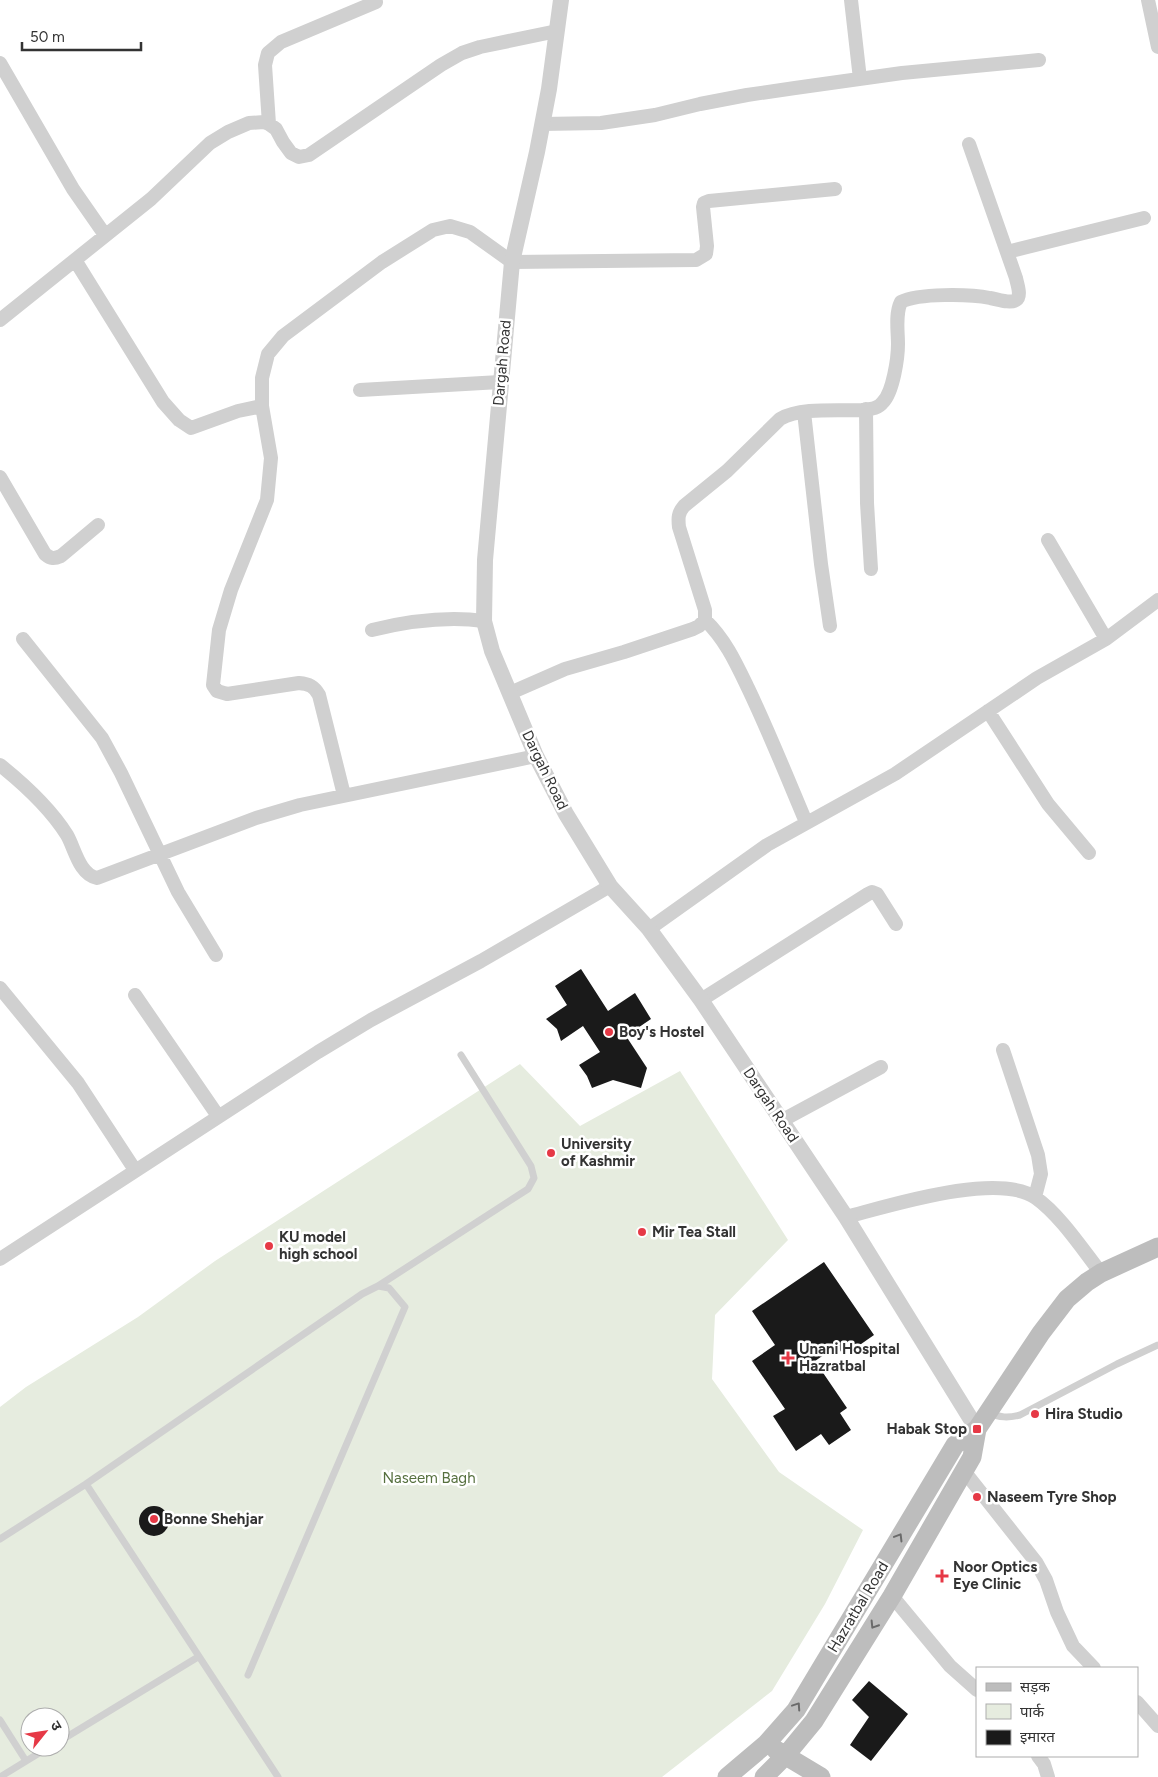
<svg xmlns="http://www.w3.org/2000/svg" width="1158" height="1777" viewBox="0 0 1158 1777" font-family="Figtree,'Noto Sans Devanagari',sans-serif">
	<style>
		.green { fill: #e6ecdf; fill-rule: evenodd }
		.building { fill: #1a1a1a }
		.lines { fill: none; stroke-linecap: round; stroke-linejoin: round }
		.service { stroke: #d0d0d0; stroke-width: 7 }
		.minor { stroke: #d0d0d0; stroke-width: 14 }
		.tertiary { stroke: #d0d0d0; stroke-width: 16 }
		.secondary { stroke: #bdbdbd; stroke-width: 19 }
		.oneway { stroke: #6a6a6a }
		.poi-dot { fill: #e63946; stroke: #fff; stroke-width: 2 }
		.labels { text-anchor: middle; stroke-width: 5; stroke-linejoin: round; paint-order: stroke }
		.street-label { font-size: 15px; fill: #333; stroke: #fff }
		.poi-label { font-size: 15px; font-weight: bold; fill: #333; stroke: #fff; text-anchor: start }
		.park-label { font-size: 15px; fill: #56703f; stroke: #fff }
	</style>
	<rect width="100%" height="100%" fill="#fff"/>
	<path class="green" d="M520 1064 580 1126 680 1071 788 1240 715 1315 712 1379 779 1472 863 1530 825 1604 772 1691 662 1777H0V1407L26 1387 138 1317 215 1261ZM30 1717H60V1747H30Z"/>
	<path class="building" d="M581 969 608 1011 635 993 651 1019 626 1036 647 1068 641 1088 613 1080 592 1088 587 1076 579 1065 600 1052 583 1026 561 1041 557 1029 546 1019 567 1005 555 986Z
		M824 1262 874 1335 844 1356 837 1346 815 1361 847 1408 840 1413 851 1430 829 1445 821 1434 796 1451 773 1416 785 1409 752 1361 775 1345 752 1311Z
		M139 1521a15 15 0 1 1 30 0a15 15 0 1 1-30 0Z
		M869 1681 908 1714 871 1761 850 1745 869 1717 852 1700Z"/>
	<g class="lines">
		<path class="service" d="M378 1286 528 1189 534 1178 531 1166 461 1055
			M988 1412C1000 1418 1008 1418 1020 1415L1117 1364 1158 1345
			M86 1484 278 1777
			M0 1539 86 1484 362 1294 378 1286 389 1288 405 1307 248 1675
			M0 1720 26 1761
			M60 1741 198 1657
			M0 1777 49 1747"/>
		<path class="minor" d="M851 0 860 79
			M1148 0 1158 47
			M0 63 73 189 105 235
			M269 124 265 65 268 53 281 42 376 2
			M542 124 601 123 655 115 700 104 747 95 795 88 902 73 1039 60
			M1007 252 1144 218
			M75 260 163 402 179 420 191 428 238 411 262 406
			M0 320 151 199 210 143 228 132 249 123 264 122 269 124 276 129 283 142 291 153 299 157 309 155 441 65 462 53 480 47 557 31
			M360 390 500 382
			M866 409 867 503 871 569
			M804 412 821 564 830 626
			M0 477 45 554C51 559 54 559 61 556L98 525
			M1048 540 1106 639
			M372 630C409 621 446 616 484 621
			M23 639 102 738 121 773 178 892 216 955
			M510 693 565 669 624 652 693 629 699 626 705 620
			M988 711 1048 804 1089 853
			M0 765C25 785 50 808 67 835 75 849 79 874 97 878L256 818 300 805 536 756
			M344 795 319 695C314 686 309 684 299 683L227 694 217 691 213 685 219 630 231 590 267 500 271 458 262 406V378L268 354 283 336 382 262 433 230 450 226 470 232 512 262 696 260 706 254 707 246 703 207 704 203 709 201 835 189
			M806 822C787 777 769 732 748 688 736 663 725 639 705 620V610L679 527C678 518 678 513 684 506L727 471 780 419C801 407 838 411 862 410 870 409 878 409 883 402 893 392 898 358 898 344 898 331 895 314 901 302 918 293 970 294 990 298 997 299 1010 304 1016 300 1022 296 1017 284 1016 278L969 144
			M649 929 767 845 895 774 1037 678 1106 639 1158 600
			M0 988 78 1083 135 1170
			M135 995 218 1116
			M701 1000 868 894 872 892 877 894 896 924
			M1003 1050 1038 1155 1041 1174 1035 1197
			M781 1121 881 1067
			M846 1217C889 1206 998 1171 1036 1198 1060 1215 1083 1250 1101 1273
			M0 1259 318 1052 371 1020 481 961 610 886
			M964 1471 1036 1562 1046 1580 1057 1612 1073 1646 1094 1668
			M892 1596 950 1666 977 1690
			M1137 1702 1158 1726
			M1038 1756 1044 1764 1048 1777"/>
		<path class="tertiary" d="M561 0 549 89 537 152 512 262 485 560 484 621 492 651 536 756 566 814 610 886 649 929 701 1000 846 1217 977 1429"/>
		<path class="secondary" d="M776 1750 821 1777
			M727 1777 766 1744 796 1710 955 1445 977 1429 1041 1333 1067 1299 1087 1282 1101 1273 1158 1247
			M764 1777 786 1755 814 1721 892 1596 972 1457 977 1429"/>
	</g>
	<defs><path id="oneway-chevron" d="M-2-3.5L2.5 0L-2 3.5" fill="none" stroke-width="1.6" stroke-linecap="round" stroke-linejoin="round" transform="scale(1.25)"/></defs>
	<g class="oneway">
		<use href="#oneway-chevron" transform="translate(899 1537) rotate(-59)"/>
		<use href="#oneway-chevron" transform="translate(874 1625) rotate(122)"/>
		<use href="#oneway-chevron" transform="translate(797 1706) rotate(-56)"/>
	</g>
	<g class="poi-dot">
		<circle cx="609" cy="1032" r="5"/>
		<circle cx="551" cy="1153" r="5"/>
		<circle cx="642" cy="1232" r="5"/>
		<circle cx="269" cy="1246" r="5"/>
		<path d="M785.5 1350.5h5v5h5v5h-5v5h-5v-5h-5v-5h5z"/>
		<circle cx="1035" cy="1414" r="5"/>
		<rect x="972" y="1424" width="10" height="10" rx="2.5"/>
		<circle cx="977" cy="1497" r="5"/>
		<circle cx="154" cy="1519" r="5"/>
		<path d="M939.5 1568.5h5v5h5v5h-5v5h-5v-5h-5v-5h5z"/>
	</g>
	<g class="labels">
		<g class="street-label">
			<text transform="translate(502 363) rotate(-85)" y="5">Dargah Road</text>
			<text transform="translate(545 770) rotate(64)" y="5">Dargah Road</text>
			<text transform="translate(771 1105) rotate(56)" y="5">Dargah Road</text>
			<text transform="translate(858 1607) rotate(-59)" y="5">Hazratbal Road</text>
		</g>
		<g class="poi-label">
			<text x="619" y="1037">Boy's Hostel</text>
			<text x="561" y="1149">University<tspan x="561" dy="17">of Kashmir</tspan></text>
			<text x="652" y="1237">Mir Tea Stall</text>
			<text x="279" y="1242">KU model<tspan x="279" dy="17">high school</tspan></text>
			<text x="799" y="1354">Unani Hospital<tspan x="799" dy="17">Hazratbal</tspan></text>
			<text x="1045" y="1419">Hira Studio</text>
			<text x="967" y="1434" text-anchor="end">Habak Stop</text>
			<text x="987" y="1502">Naseem Tyre Shop</text>
			<text x="164" y="1524">Bonne Shehjar</text>
			<text x="953" y="1572">Noor Optics<tspan x="953" dy="17">Eye Clinic</tspan></text>
		</g>
		<g class="park-label">
			<text x="429" y="1483">Naseem Bagh</text>
		</g>
	</g>
	<rect x="976" y="1667" width="162" height="90" fill="#ffffff" stroke="#adadad"/>
	<rect x="986" y="1683" width="25" height="8" fill="#bdbdbd" stroke="#adadad"/>
	<text x="1020" y="1692" font-size="15" fill="#333333">सड़क</text>
	<rect x="986" y="1704" width="25" height="15" fill="#e6ecdf" stroke="#adadad"/>
	<text x="1020" y="1717" font-size="15" fill="#333333">पार्क</text>
	<rect x="986" y="1730" width="25" height="15" fill="#1a1a1a" stroke="#adadad"/>
	<text x="1020" y="1742" font-size="15" fill="#333333">इमारत</text>
	<g transform="translate(45 1732) rotate(60)"><circle r="24" fill="#ffffff" stroke="#adadad"/>
	<path d="M0-4L9 19L0 12L-9 19Z" fill="#e63946"/>
	<text y="-8" font-size="14" font-weight="bold" text-anchor="middle" fill="#333333">उ</text>
	</g>
	<path d="M22 42v8h119v-8" fill="none" stroke="#333333" stroke-width="2.5"/>
	<text x="30" y="42" font-size="15" fill="#333333" stroke="#ffffff" stroke-width="4" paint-order="stroke">50 m</text>
</svg>
